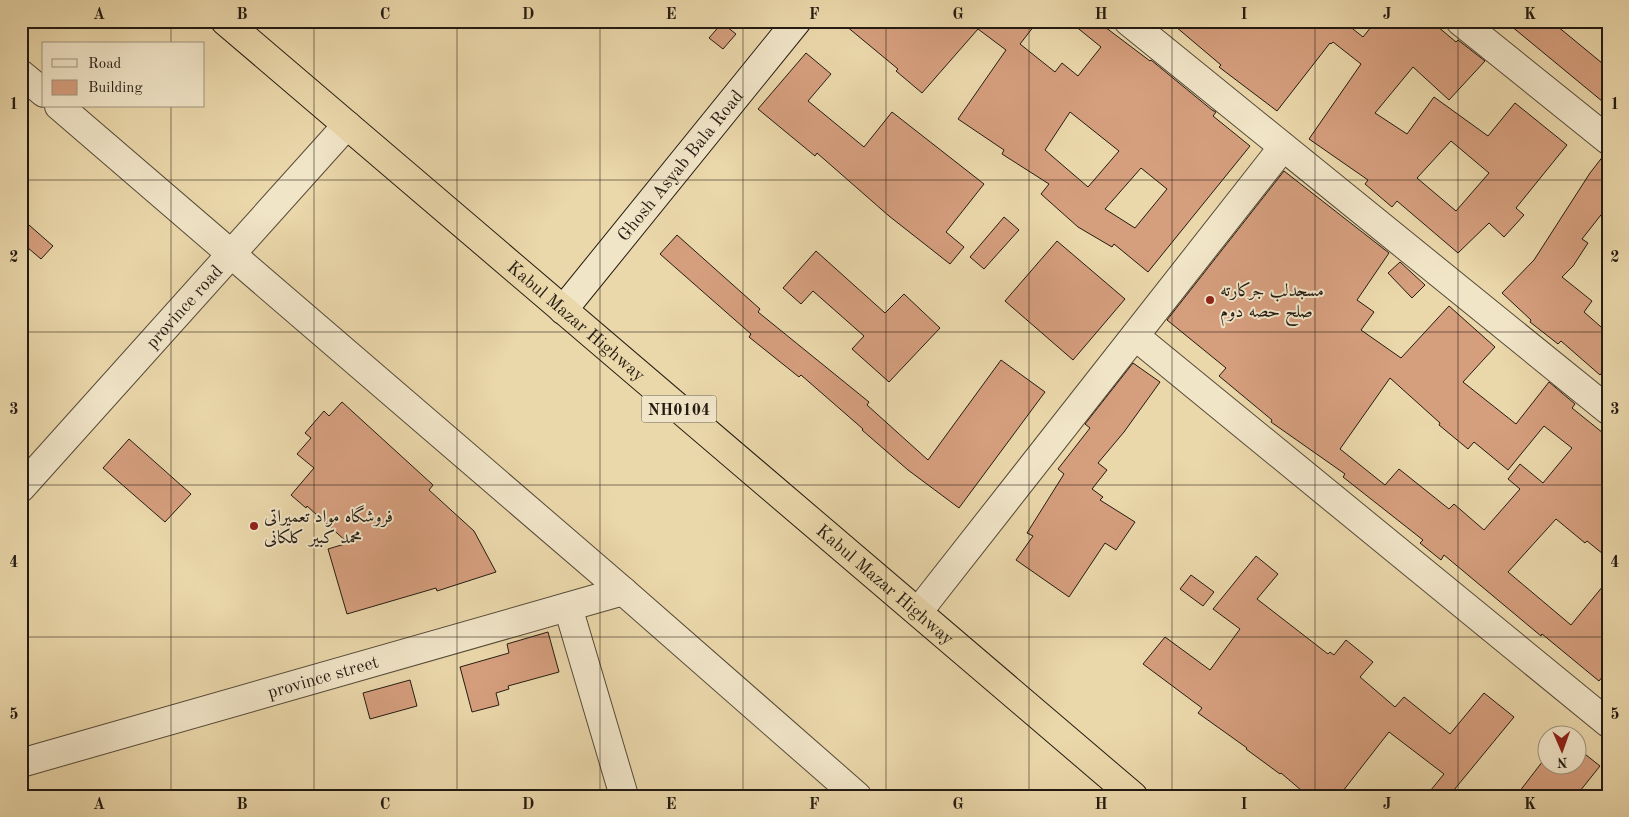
<svg xmlns="http://www.w3.org/2000/svg" width="1629" height="817" viewBox="0 0 1629 817" font-family="'Old Standard TT',Amiri,serif">
	<style>
		.building { fill: #d59e7d; stroke: #241b12; fill-rule: evenodd }
		.lines { fill: none; stroke-linecap: round; stroke-linejoin: round }
		.street-casing { stroke: #564a38; stroke-width: 30 }
		.secondary-casing { stroke: #241b12; stroke-width: 30 }
		.highway-casing { stroke: #241b12; stroke-width: 30 }
		.street { stroke: #f1e5c8; stroke-width: 28 }
		.secondary { stroke: #f1e5c8; stroke-width: 28 }
		.highway { stroke: #ead7aa; stroke-width: 28 }
		.grid { fill: none; stroke: #241b12; stroke-width: 1; stroke-opacity: 0.55 }
		.poi-dot { fill: #8f2418; stroke: #f1e5c8; stroke-width: 2 }
		.labels { text-anchor: middle; stroke-width: 4; stroke-linejoin: round; paint-order: stroke }
		.shield { fill: #f1e5c8; stroke: #625849; stroke-width: 1 }
		.shield-label { font-size: 16px; font-weight: bold; fill: #241b12 }
		.street-label { font-size: 18px; fill: #241b12; stroke: #f1e5c8 }
		.poi-label { font-size: 18px; fill: #241b12; stroke: #f1e5c8; text-anchor: start }
		.neatline { fill: none; stroke: #241b12; stroke-width: 2 }
		.grid-label { font-size: 16px; text-anchor: middle; font-weight: bold; fill: #241b12 }
	</style>
	<rect width="100%" height="100%" fill="#ead7aa"/>
	<filter id="stains"><feTurbulence type="fractalNoise" baseFrequency=".004" numOctaves="4"/><feColorMatrix values="0 0 0 0 .2 0 0 0 0 .09 0 0 0 0 .02 0 0 0 .5 -.17"/></filter>
	<radialGradient id="worn" r=".72"><stop offset=".6" stop-color="#630" stop-opacity="0"/><stop offset="1" stop-color="#630" stop-opacity=".3"/></radialGradient>
	<path class="building" d="M840 21H1038L1020 44 1055 72 1062 63 1078 76 1101 47 1069 21H1097L1150 61 1151 60 1212 110 1216 112 1213 116 1250 146 1148 272 1114 244 1112 247 1078 227 1041 194 1049 184 1002 154 1004 150 958 119 1006 50 978 29 922 93 896 71 898 69ZM1070 112 1119 151 1088 187 1045 150ZM1141 168 1167 189 1135 228 1105 209Z
		M1169 21H1343L1363 37 1376 21H1431L1456 42 1458 40 1485 61 1449 100 1413 67 1375 113 1407 134 1434 97 1488 136 1515 103 1567 145 1516 208 1524 215 1504 237 1489 223 1458 253 1397 201 1392 207 1365 184 1368 180 1309 139 1361 64 1333 42 1331 44 1330 43 1277 111 1219 67 1221 65ZM1451 141 1489 173 1456 211 1417 178Z
		M1505 21H1551L1608 68V106Z
		M722 23 736 34 723 49 709 38Z
		M806 53 831 74 808 101 864 147 892 112 984 184 946 232 964 247 950 264 889 216 817 153 815 156 758 109Z
		M1604 155H1608V206L1582 239 1588 243 1573 266 1562 277 1592 301 1584 312 1608 333V366L1600 375 1561 341 1558 344 1530 322 1531 320 1502 293 1534 260 1590 173Z
		M1284 171 1389 253 1357 300 1374 312 1361 330 1401 358 1449 306 1495 347 1463 382 1516 424 1549 382 1575 404 1572 408 1608 437V558L1587 541 1585 543 1556 519 1508 572 1571 625 1608 580V670L1599 681 1542 634 1541 636 1444 555 1441 560 1420 543 1423 540 1343 477 1345 474 1271 422 1272 420 1219 376 1226 368 1167 320ZM1390 378 1440 423 1439 425 1468 449 1474 442 1508 470 1544 426 1572 448 1543 483 1520 464 1508 479 1520 489 1484 530 1454 504 1449 509 1399 469 1385 485 1340 449Z
		M1004 217 1019 230 984 269 970 257Z
		M21 218 53 246 41 259 21 242Z
		M677 235 760 309 758 312 869 402 867 405 928 460 1001 360 1045 392 959 508 908 470 862 430 863 429 801 375 799 377 749 337 751 334 660 254Z
		M1057 241 1125 299 1073 360 1005 301Z
		M816 251 885 313 904 294 940 328 889 382 852 349 864 336 813 291 801 304 783 288Z
		M1400 262 1425 285 1412 298 1388 273Z
		M1133 363 1160 382 1124 432 1098 463 1107 470 1092 489 1103 497 1100 500 1135 522 1116 550 1105 543 1069 597 1016 560 1033 536 1027 533 1064 474 1058 469 1090 428 1085 424Z
		M342 402 433 485 429 490 474 531 496 572 437 591 436 588 347 614 328 549 348 543 307 506 306 508 291 495 314 468 297 454 311 438 305 433 324 411 329 416Z
		M129 439 191 494 165 522 103 468Z
		M1256 556 1278 574 1257 599 1328 654 1330 652 1334 655 1346 640 1373 662 1360 677 1395 707 1404 697 1450 734 1484 693 1514 717 1449 796H1426L1444 774 1389 732 1339 796H1308L1281 773 1280 774 1246 749 1247 748 1198 713 1202 708 1143 664 1165 637 1210 670 1240 629 1213 609Z
		M1191 575 1214 592 1203 606 1180 589Z
		M548 632 559 672 508 686 509 689 496 693 499 705 472 712 460 667 509 653 507 644Z
		M410 680 417 706 370 719 363 693Z
		M1576 747 1600 766 1576 796H1516L1546 757V764H1576Z"/>
	<g class="lines">
		<defs>
			<g id="street">
				<path d="M1128 21 1608 410"/>
				<path d="M1460 21 1608 140"/>
				<path d="M21 74 44 93"/>
				<path d="M59 106 623 591 857 796"/>
				<path d="M1135 336 1608 723"/>
				<path id="s1" d="M21 488 347 125"/>
				<path d="M568 607 624 796"/>
				<path d="M918 612 1283 147"/>
				<path id="s2" d="M21 763 623 591"/>
			</g>
			<g id="secondary">
				<path id="s3" d="M563 310 797 21"/>
			</g>
			<g id="highway">
				<path id="s4" d="M225 21 1133 796"/>
			</g>
		</defs>
		<use href="#street" class="street-casing"/>
		<use href="#secondary" class="secondary-casing"/>
		<use href="#highway" class="highway-casing"/>
		<use href="#street" class="street"/>
		<use href="#secondary" class="secondary"/>
		<use href="#highway" class="highway"/>
	</g>
	<path class="grid" d="M171 21V44M314 21V796M457 21V796M600 21V796M743 21V796M886 21V796M1029 21V796M1172 21V796M1315 21V796M1458 21V796M171 106V796M21 180H1608M21 332H1608M21 485H1608M21 637H1608"/>
	<g class="poi-dot">
		<circle cx="1210" cy="300" r="5"/>
		<circle cx="254" cy="526" r="5"/>
	</g>
	<g class="labels">
		<rect class="shield" x="641.5" y="395.5" width="75" height="27" rx="4"/>
		<g class="shield-label">
			<text x="679" y="415">NH0104</text>
		</g>
		<g class="street-label">
			<text dy="6" stroke="none"><textPath href="#s3" startOffset="186">Ghosh Asyab Bala Road</textPath></text>
			<text dy="6" stroke="none"><textPath href="#s1" startOffset="244">province road</textPath></text>
			<text dy="6" stroke="none"><textPath href="#s4" startOffset="462">Kabul Mazar Highway</textPath></text>
			<text dy="6" stroke="none"><textPath href="#s4" startOffset="868">Kabul Mazar Highway</textPath></text>
			<text dy="6" stroke="none"><textPath href="#s2" startOffset="314">province street</textPath></text>
		</g>
		<g class="poi-label">
			<text x="1220" y="296">مسجدلب جرکارته<tspan x="1220" dy="21">صلح حصه دوم</tspan></text>
			<text x="264" y="522">فروشگاه مواد تعمیراتی<tspan x="264" dy="21">محمد کبیر کلکانی</tspan></text>
		</g>
	</g>
	<rect width="1629" height="817" fill="none" stroke="#ead7aa" stroke-width="55"/>
	<rect x="42" y="42" width="162" height="65" fill="#f1e5c8" stroke="#9f947f"/>
	<rect x="52" y="59" width="25" height="8" fill="#f1e5c8" stroke="#9f947f"/>
	<text x="88" y="68" font-size="15" fill="#241b12">Road</text>
	<rect x="52" y="80" width="25" height="15" fill="#d59e7d" stroke="#9f947f"/>
	<text x="88" y="92" font-size="15" fill="#241b12">Building</text>
	<g transform="translate(1562 750) rotate(178)"><circle r="24" fill="#f1e5c8" stroke="#9f947f"/>
	<path d="M0-4L9 19L0 12L-9 19Z" fill="#8f2418"/>
	<text y="-8" font-size="14" font-weight="bold" text-anchor="middle" fill="#241b12">N</text>
	</g>
	<rect x="28" y="28" width="1574" height="762" class="neatline"/>
	<g class="grid-label">
		<text x="99" y="19">A</text>
		<text x="242" y="19">B</text>
		<text x="385" y="19">C</text>
		<text x="528" y="19">D</text>
		<text x="671" y="19">E</text>
		<text x="814" y="19">F</text>
		<text x="958" y="19">G</text>
		<text x="1101" y="19">H</text>
		<text x="1244" y="19">I</text>
		<text x="1387" y="19">J</text>
		<text x="1530" y="19">K</text>
		<text x="14" y="109">1</text>
		<text x="1615" y="109">1</text>
		<text x="14" y="262">2</text>
		<text x="1615" y="262">2</text>
		<text x="14" y="414">3</text>
		<text x="1615" y="414">3</text>
		<text x="14" y="567">4</text>
		<text x="1615" y="567">4</text>
		<text x="14" y="719">5</text>
		<text x="1615" y="719">5</text>
		<text x="99" y="809">A</text>
		<text x="242" y="809">B</text>
		<text x="385" y="809">C</text>
		<text x="528" y="809">D</text>
		<text x="671" y="809">E</text>
		<text x="814" y="809">F</text>
		<text x="958" y="809">G</text>
		<text x="1101" y="809">H</text>
		<text x="1244" y="809">I</text>
		<text x="1387" y="809">J</text>
		<text x="1530" y="809">K</text>
	</g>
	<rect width="100%" height="100%" filter="url(#stains)"/>
	<rect width="100%" height="100%" fill="url(#worn)"/>
</svg>
